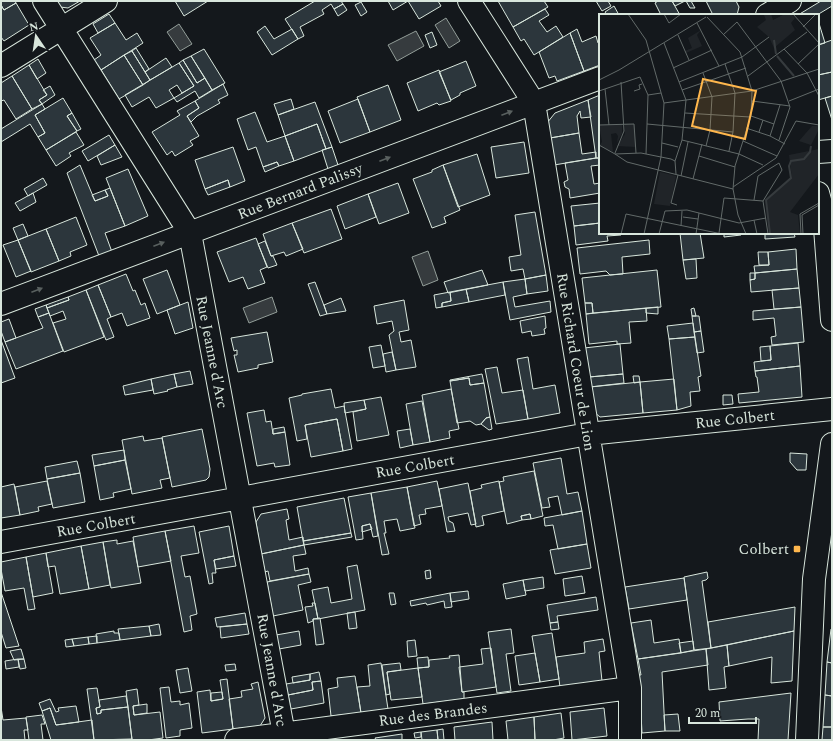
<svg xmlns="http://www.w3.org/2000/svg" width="833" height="741" viewBox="0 0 833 741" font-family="Spectral,serif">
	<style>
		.water { fill: #363b3e; stroke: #939e99 }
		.building { fill: #2c363c; stroke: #d8e6dc }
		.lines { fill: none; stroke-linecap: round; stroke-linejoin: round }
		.minor-casing { stroke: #d8e6dc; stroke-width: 24 }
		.minor { stroke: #14181c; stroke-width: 22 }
		.oneway { fill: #59605f }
		.poi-dot { fill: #ffb74d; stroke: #14181c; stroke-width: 1.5 }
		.labels { text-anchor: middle; stroke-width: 3; stroke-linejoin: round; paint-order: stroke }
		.street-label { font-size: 15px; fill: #d8e6dc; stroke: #14181c }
		.poi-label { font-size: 15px; fill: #d8e6dc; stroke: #14181c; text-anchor: end }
		.inset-river { fill: none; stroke: #363b3e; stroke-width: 2 }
		.inset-road { fill: none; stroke: #626a69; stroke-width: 1 }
		.view { fill: #ffb74d; fill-opacity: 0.15; stroke: #ffb74d; stroke-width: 2 }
		.inset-edge { fill: none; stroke: #d8e6dc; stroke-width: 2 }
	</style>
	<rect width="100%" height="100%" fill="#14181c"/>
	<path class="water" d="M446 18 460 41 449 48 435 25Z
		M179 24 192 44 180 51 167 32Z
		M416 31 424 46 397 61 388 45Z
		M428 251 438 280 423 286 412 257Z
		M272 297 277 312 249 323 243 308Z"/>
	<path class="building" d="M1 1H15L16 3 4 10 1 5Z
		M56 1H80L68 8 60 7Z
		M175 1H208L184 16Z
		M315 1H341L343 4 334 9 331 4 322 10 324 14 300 27 304 36 298 39 285 19Z
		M388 1H408L393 10Z
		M408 1H438L441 6 419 19Z
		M498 1H544L548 7 513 27Z
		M596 1H608L611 6 602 11Z
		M658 1H672L680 15H661L655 3Z
		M672 1H685L675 6Z
		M686 1H691L695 8H690Z
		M706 1H736L739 7 737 15H713Z
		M821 1H832V6L817 15H798Z
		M361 2 367 12 361 16 355 5Z
		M16 3 29 25 4 41 1 37V5L4 10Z
		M343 4 347 10 338 16 334 9Z
		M614 6 619 15H607L605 12Z
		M545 9 549 15 539 21 547 32 556 26 563 37 534 55 524 39 521 41 513 27Z
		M109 14 115 23 98 33 93 24Z
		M818 20 825 43 818 45Z
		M115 23 126 40 137 33 143 43 101 70 94 60 101 55 90 38Z
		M265 26 274 39 292 29 298 39 272 55 257 32Z
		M577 29 582 42 596 36 598 43 600 42V65L584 71 570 33Z
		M432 32 437 45 430 48 425 35Z
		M570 33 584 71 557 81 555 76 549 78 539 52Z
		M832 40V72L818 75V45Z
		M136 48 149 69 145 72 132 51Z
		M204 49 225 83 212 90 191 56Z
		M132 51 150 80 143 85 124 55Z
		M124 55 143 85 119 99 101 70Z
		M191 56 205 78 197 83 183 60Z
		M166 58 172 67 150 80 145 72Z
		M38 59 46 73 37 79 29 65Z
		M183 60 197 83 205 78 212 90 199 98 195 91 177 102 174 98 194 86 179 63Z
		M466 61 476 86 460 93V95L451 100 439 72Z
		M179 63 194 86 182 93 177 85 169 90 174 98 156 108 149 97 132 107 125 95Z
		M29 65 47 95 39 100 42 104 32 109 12 76Z
		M439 70 451 101 439 105 437 103 418 111 407 83Z
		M832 72V96L818 100V75Z
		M12 76 32 109 16 119 4 100 1 101V83Z
		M223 84 228 95 218 100 220 103 197 116 191 122 187 116 199 108 195 101Z
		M388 85 401 120 370 132 357 97Z
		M50 86 55 95 42 104 39 100 47 95 43 90Z
		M600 95V158H596L588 100Z
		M832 96V120L825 98Z
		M63 98 72 113 67 116 77 131 46 150 38 137 45 133 35 115Z
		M291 99 294 109 278 115 274 104Z
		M358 99 370 132 340 143 328 111Z
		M588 100 591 117 581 118 580 111 577 116 579 133 550 138 547 123 555 113Z
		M195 101 199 108 187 116 199 136 190 141 193 145 175 156 172 151 167 155 152 132 180 115 177 111Z
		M315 102 332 147 326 149 317 124 285 136 278 115Z
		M42 104 45 109 35 115 45 133 38 137 30 124 1 142V129Z
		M255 112 267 142 285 136 294 161 279 166 277 162 263 167 256 147 248 150 237 119Z
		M72 113 81 129 77 131 67 116Z
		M317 124 326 149 294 161 285 136Z
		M76 132 84 145 69 153 71 156 56 166 46 150Z
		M579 133 582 154 596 152V158L554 165 550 138Z
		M109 135 115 145 88 161 82 151Z
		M524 142 529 173 496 178 491 147Z
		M115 145 122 157 101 165 97 156Z
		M233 147 245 181 230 187 228 180 205 189 195 160Z
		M332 147 338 165 328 169 322 150Z
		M477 154 490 195 458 207 443 165Z
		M596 158H600V165L591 166 594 184 600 183V193L570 198 569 189 565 187 564 182 568 180 565 163Z
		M277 162 279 166 265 172 263 167Z
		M80 165 95 201 108 196 105 190 110 188 125 226 105 233 112 252 99 256 67 173Z
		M443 165 460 210 444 217 446 223 432 228 413 179 432 172V170Z
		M128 169 148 216 125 226 106 178Z
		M43 178 47 185 28 196 24 189Z
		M228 180 230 187 208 195 205 189Z
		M398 183 409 213 379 224 368 194Z
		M105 190 108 196 95 201 92 195Z
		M33 193 36 202 20 211 15 203Z
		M368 194 376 217 345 229 337 206Z
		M600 203V223L574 226 571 206Z
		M331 209 342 239 304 253 292 223Z
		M535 212 546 275 525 279 523 269 511 271 509 257 521 255 515 215Z
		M76 217 87 245 70 252 71 256 59 261 46 229Z
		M292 223 303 249 286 256 284 252 271 256 263 234Z
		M600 223V233H620L621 235 607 236 608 241 576 245 574 226Z
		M23 224 28 236 18 240 13 228Z
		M46 229 59 261 31 272 18 240Z
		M680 233H700L704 258 683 260Z
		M724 233H741V235L724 237Z
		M765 233H794L795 237 765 239Z
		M256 238 267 267 260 270 265 283 248 289 243 277 229 282 217 252Z
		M18 240 31 271 16 277 3 245Z
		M649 240 650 254 622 257 623 274 610 275 606 271 580 274 577 248Z
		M265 241 271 256H273L277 265 268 268 258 244Z
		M796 249 797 269 755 273 754 266 769 265 768 252Z
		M758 252H768L769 265H759Z
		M696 259 697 278 686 279 683 260Z
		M797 269 799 288 751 292 750 280 755 279V273Z
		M167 270 180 305 157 314 143 279Z
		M482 270 488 285 448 293 444 282Z
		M657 270 661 307 593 313 592 303H585L582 278Z
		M750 273H755V279L750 280Z
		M126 274 133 291 135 290 141 305 145 303 150 318 127 326 122 313 111 317 98 285Z
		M546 275 548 291 527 294 525 279Z
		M525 279 527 294 513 297 515 307 550 301 551 312 510 320 503 282Z
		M315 282 323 303 327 314 320 316 308 284Z
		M503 282 505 295 469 302 466 289Z
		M98 285 111 317 107 319 114 337 106 340 86 290Z
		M799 288 801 307 774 309 772 290Z
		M466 289 469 302 442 307V303L451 301 450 292Z
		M86 290 104 337 64 352 53 323 66 319 63 311 50 316 47 308 69 300 68 297Z
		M450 292 451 301 442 303V307L436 308 434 295Z
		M68 297 69 300 47 308 46 305Z
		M341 298 346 311 327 314 324 305Z
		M404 300 409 330 399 332 401 342 411 340 416 367 396 370 389 335 394 331 392 321 377 324 374 306Z
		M188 302 193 328 175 334 167 310Z
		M585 303H592L593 313 586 314Z
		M46 305 49 313 38 317 35 309Z
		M658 307V314L646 313V308Z
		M801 307 804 342 772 345 771 337 776 336 774 318 753 320V311Z
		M646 308 647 321 629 322 631 343 617 344V341L589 344 586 314Z
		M694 308 696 316H692L691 309Z
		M49 313 63 351 16 369 5 342 43 328 38 317Z
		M545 316 546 328 544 329 545 334 532 336 531 331 522 333 520 321Z
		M692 316H699L701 331 694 332Z
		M9 319 16 338 5 342 1 331V322Z
		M693 323 695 337 669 339 667 326Z
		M701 331 704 352 697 353 694 332Z
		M267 332 273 362 258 365V368L238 372 234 355H237V350L234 351 231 338Z
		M695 337 701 376 698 377 700 391 690 392 691 406 677 410 669 339Z
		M1 340 15 378 1 383Z
		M798 343 800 366 755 371 754 362 771 360 770 346Z
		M620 344 623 374 589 377 584 348Z
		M381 345 385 366 373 368 369 347Z
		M770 346 771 360 761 361 760 347Z
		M392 352 396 370 386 372 383 354Z
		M528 357 533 389 555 385 560 413 528 419 517 359Z
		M800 366 802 397 739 403 738 394 759 392 757 377H756L755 371Z
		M497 367 502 393 523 390 528 419 496 424 485 369Z
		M190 371 193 384 177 387 174 374Z
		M174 374 177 387 167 390 168 391 154 394 151 379Z
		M482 374 484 383 470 385 469 378 450 381V380Z
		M623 374 624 383 590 387 589 377Z
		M633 376H639L640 382 634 383Z
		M469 378 470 385 484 383 490 417 486 418 481 424 476 425 470 421 457 423 450 381Z
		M151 379 153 390 125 395 123 386Z
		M674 379 677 410 643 413 640 382Z
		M640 382 643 413 600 417 594 412 590 387Z
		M331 389 335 408 344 406 352 449 343 451 337 419 305 425 307 439 297 441 289 398 302 395V394Z
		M451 389 459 429 449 431 450 438 430 442 422 395Z
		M723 395H732L733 404 723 405Z
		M381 397 389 435 357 441 353 412 366 409 364 400Z
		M364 400 366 409 345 413 344 403Z
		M422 401 430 442 413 445 406 404Z
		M264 410 266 422 271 421 273 434 285 432 290 465 275 467 274 463 257 466 247 413Z
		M490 417 492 429 489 430 481 424 486 418Z
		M337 419 343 451 311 457 305 425Z
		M284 427 285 432 273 434V429Z
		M202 429 210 469 209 477 206 480 172 487 162 437Z
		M410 429 413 445 400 448 397 431Z
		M143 436 144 441 162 438 170 478 160 480 162 488 132 494 122 440Z
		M124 450 125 460 94 466 92 455Z
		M790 453 807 454 806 470H797L790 462Z
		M561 458 567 494 578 492 582 511 562 515 558 496 548 498 550 507 542 508 533 463Z
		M125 460 131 489 113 493 114 497 100 500 94 466Z
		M77 461 80 473 47 479 45 467Z
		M534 471 543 516 531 519 530 514 521 516 522 520 507 524 499 482 504 481 503 477Z
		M80 473 85 502 53 508 47 479Z
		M47 481 52 504 38 507 39 511 20 515 15 487Z
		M437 481 442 506 425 509 426 514 419 515 421 524 414 526 407 487Z
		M499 481 504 511 482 516 484 525 476 527 470 491 482 488 481 485Z
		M468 483 476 524 471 525 468 513 448 517 449 521 453 523 455 531 447 532 439 489Z
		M14 484 20 515 1 518V487Z
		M407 487 415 528 400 531 397 519 384 521 386 533H384L389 554 382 555 371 493Z
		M371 493 378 536 373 537 370 524 362 526 363 539 356 540 348 497Z
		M344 498 351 533 303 541 297 507Z
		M287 509 289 519 286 520 289 540 303 537 304 545 261 554 256 522 261 514Z
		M582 511 587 544 558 549 553 525 545 526 544 518Z
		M530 514 531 519 522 520 521 516Z
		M370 524 372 529 362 532V526Z
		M194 526 199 553 181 556 185 577 190 576 197 614 190 616 192 630 184 632 165 531Z
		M229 526 234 556 214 560 216 573H212L213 583 209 584 199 532Z
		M165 531 171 561 138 567 133 537Z
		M351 533 352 537 304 545 303 541Z
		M117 540V544L133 541 141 583 111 588 103 542Z
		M103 542 110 585 89 589 81 546Z
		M587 544 591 568 555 574 550 550Z
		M304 545 306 554 293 556 295 571 308 568 309 574 270 581 268 571 265 572 261 554Z
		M81 546 89 589 60 594 55 566 48 567 46 553Z
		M46 553 53 593 33 597 26 557Z
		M234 556 236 566 216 569 214 560Z
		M26 557 35 609 28 610 24 588 5 591 1 569V562Z
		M357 565 365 610 318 619 312 590 328 587 331 603 352 599 347 567Z
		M430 570 431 578 426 579 425 571Z
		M707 572 708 578 706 580 702 581 711 648 694 650 684 577Z
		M309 574 311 582 298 585 303 610 273 616 267 582Z
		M582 576 585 593 565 596 563 579Z
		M543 577 544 588 525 591 523 580Z
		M684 578 687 600 629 609 625 587Z
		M523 580 526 595 506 599 503 584Z
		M468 591 469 599 451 602 450 593Z
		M1 592 19 646 6 648 1 632Z
		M389 593H394L396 604 391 605Z
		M450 593 452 607 445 608 444 601 427 605 426 603 411 606 410 601Z
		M596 597 598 610 557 616 558 622 550 623 547 605Z
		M312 603H315L318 619H313V621L308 623 305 607 313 606Z
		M795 607 794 631 711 648 708 622Z
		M355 612 357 628 349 629 347 613Z
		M245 613 247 624 217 627 215 618Z
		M320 618 324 644 316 645 313 619Z
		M651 620 654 643 679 639 681 653 638 659 631 623Z
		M558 622 559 629 551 630 550 623Z
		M159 624 161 635 151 636 149 626Z
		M247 624 249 634 221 638 220 627Z
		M149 626 151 636 120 640 118 629Z
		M511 629 514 653 506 654 511 691 497 693 488 632Z
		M831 629H832V663L827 662Z
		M114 631V633H119L120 640 97 643 96 634Z
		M299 631 301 645 279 649 276 635Z
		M794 631 792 681 771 683 772 657 729 666 727 645Z
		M552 633 559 679 540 682 532 636Z
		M97 636V643L89 644 88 637Z
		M88 637 89 644 74 646 72 639Z
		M72 639 74 646 66 647 65 640Z
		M603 639 605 651 599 652 602 681 560 687 556 657 585 653 584 642Z
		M415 640 417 656 408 657 407 641Z
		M693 641 694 650 681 653 679 643Z
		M727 645 729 666 724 667 726 688 709 690 706 649Z
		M491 648 496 687 462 692 459 667 483 664 481 649Z
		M21 649 24 659 14 660 10 651Z
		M706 649 708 665 662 672 665 731 642 733 639 675H641L638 659Z
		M535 653 540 682 519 685 515 656Z
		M459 655 462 692H464V699L423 704 418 668 429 667V660L450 658 449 656Z
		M428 657 429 667 418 668 417 658Z
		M18 659 19 667 6 669 5 661Z
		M18 659H24L26 668 20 669Z
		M827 662 832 663V696L825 695Z
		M381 663 388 709 361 713 357 687 370 686 368 665Z
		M400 663 401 670 387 672 390 694 386 695 382 665Z
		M235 664 236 670 226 671 225 665Z
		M188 668 192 691 180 693 176 670Z
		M418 668 422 697 391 700 387 672Z
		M319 672 321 681 312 682 313 690 288 695 286 684 310 680V674Z
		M310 674V680L293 683 292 677Z
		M355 676 361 713 331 716 328 689 338 687 337 678Z
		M227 679 233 729 202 733 197 692 210 690 211 701 223 699 220 680Z
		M321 681 324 703 291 709 288 695 313 690 312 682Z
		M258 682 265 718 260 726 233 729 229 699 242 697 241 691 253 689 251 684Z
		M169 687 171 702 180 701V705L189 703 192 728 180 730V736L166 738 160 688Z
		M97 688 100 707 96 708 97 714 101 713V710L128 707 132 739 94 740 87 689Z
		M137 689 139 705 133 706 134 715 160 712 163 738 148 740H132L126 691Z
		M222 692 223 699 211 701V693Z
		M791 693 788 740H758L759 719H748L720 721 719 702Z
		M825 695 832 696V727H823Z
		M126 696 128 707 101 710V713L97 714 96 708 100 707 99 700Z
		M50 699 56 712 59 711 58 708 76 706 79 722 56 725 50 708 42 711 39 703Z
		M147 704V713L134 715 133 706Z
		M1 707 3 720 26 718 28 730H24L25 740H1Z
		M50 708 56 725 92 720 94 740H51L42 711Z
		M604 708 607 736 572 740 570 712Z
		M561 713 564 738 553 740H535L534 717Z
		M678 714 680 731H665L664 715Z
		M42 715 45 724H41L43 740H29L26 717Z
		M534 717 535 740H508L506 721Z
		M492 722 493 740H455L454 727Z
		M823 727H832V740H822Z
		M443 729 444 740H438L437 730Z
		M437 730 438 740H422L421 732Z
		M421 732V737L415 738 414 733Z
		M402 734V740H376L375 738Z"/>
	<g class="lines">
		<defs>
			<path id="minor" d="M44 1 190 233 284 734V740
				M469 1 534 103 630 688V740
				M767 15 790 1
				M1 66 106 1
				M818 152 832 151
				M818 193 824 215 832 320
				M1 304 600 78
				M1 542 588 434 832 409
				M236 740 630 688
				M807 740 814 579 832 444"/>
		</defs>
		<use href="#minor" class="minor-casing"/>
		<use href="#minor" class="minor"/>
	</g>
	<defs><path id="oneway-solid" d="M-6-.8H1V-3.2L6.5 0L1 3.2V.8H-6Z"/></defs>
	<g class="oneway">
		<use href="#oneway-solid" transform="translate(507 113) rotate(-21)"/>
		<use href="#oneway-solid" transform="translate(385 159) rotate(-21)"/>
		<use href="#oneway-solid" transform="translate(159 244) rotate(-21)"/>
		<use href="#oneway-solid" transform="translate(37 290) rotate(-21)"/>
	</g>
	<rect class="poi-dot" x="793" y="545" width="8" height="8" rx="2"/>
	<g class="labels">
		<g class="street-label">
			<text transform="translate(300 191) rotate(-21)" y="5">Rue Bernard Palissy</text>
			<text transform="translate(212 352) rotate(79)" y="5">Rue Jeanne d'Arc</text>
			<text transform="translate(576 362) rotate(81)" y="5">Rue Richard Coeur de Lion</text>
			<text transform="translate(735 419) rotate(-6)" y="5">Rue Colbert</text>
			<text transform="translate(415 466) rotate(-10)" y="5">Rue Colbert</text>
			<text transform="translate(96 525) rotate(-10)" y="5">Rue Colbert</text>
			<text transform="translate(272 670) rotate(80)" y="5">Rue Jeanne d'Arc</text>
			<text transform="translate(433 714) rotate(-7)" y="5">Rue des Brandes</text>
		</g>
		<g class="poi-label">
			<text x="789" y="554">Colbert</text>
		</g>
	</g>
	<g transform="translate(599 14)">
		<rect width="220" height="220" fill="#14181c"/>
		<path d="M168 0H172L174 6 186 0H192L196 4 192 9 196 16 175 34 170 23 158 13 167 6 165 1ZM102 16 98 21 103 32 87 39 86 37 93 34 89 24ZM23 110V119L18 129 19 122 17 119 12 120 14 138 0 132 3 128 0 111ZM26 110H35L37 133 18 132 26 120ZM213 112H220V115L212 131 200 127ZM220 135V160L191 198 199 201 201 220H171L167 186 193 164 190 141ZM61 158 77 162 71 192 55 190Z" fill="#202428"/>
		<path class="inset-river" d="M175 26 177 40M178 42 195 62M171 220 167 186 192 164 190 152 192 147 205 145 211 138 212 132"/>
		<path class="inset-road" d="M29 0 47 26 65 89 62 143 45 220M65 0 70 9 82 0M194 0 220 29M108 3 141 38 153 77 152 102 136 152 134 175 139 201 147 220M98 9 120 52M204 13 217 0M79 21 90 46M124 21 138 8 182 67 191 93 180 126M65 29 87 86 83 126 76 147M185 35 208 59 220 82M126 50 136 79 134 118 130 137M199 50 220 30M74 54 113 36M104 59 113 83 111 116 107 132M149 62 208 18M0 66 20 56 107 3M80 68 143 43 170 23M6 75 10 111M83 76 147 54M0 77 41 63 49 81M35 77 41 75 40 71 43 70M153 87 191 92M190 87 220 75M65 89 153 77 220 55M86 99 151 103M152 102 175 110M48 110 134 118M0 111 35 110 37 139M147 114 171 122 186 130M160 118 164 106M171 122 181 91M83 126 140 140 164 151M144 127 178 142M63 129 79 133M0 131 16 140 42 139 72 145 76 147 77 160M16 139 25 117 22 68M16 140 28 148 134 175M47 140 49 81 62 79M100 142 136 153M82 162 89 128M94 165 103 130M134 173 177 144 197 107 220 111M155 186 159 162 180 149 183 156 164 187M164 187 169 220M78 191 72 189 79 161M84 203 99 205M155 206 158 220M82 212 83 197M120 219 125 184 164 187M22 220 27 200 123 220M60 220 66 197 88 196 140 209 167 204M97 220 100 199M202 220 201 200 220 189M204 220 203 201 220 191"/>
		<path class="view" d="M104 65 157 77 146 125 93 112Z"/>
		<rect width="220" height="220" class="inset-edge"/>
	</g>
	<rect width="833" height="741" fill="none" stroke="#d8e6dc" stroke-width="4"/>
	<g transform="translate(36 36) rotate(347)" stroke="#14181c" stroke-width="3" paint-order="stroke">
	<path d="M0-3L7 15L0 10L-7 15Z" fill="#d8e6dc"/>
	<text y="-6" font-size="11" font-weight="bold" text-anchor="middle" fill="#d8e6dc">N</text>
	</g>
	<path d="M689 717v6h67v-6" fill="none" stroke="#d8e6dc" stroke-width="2"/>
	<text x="695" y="717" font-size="12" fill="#d8e6dc" stroke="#14181c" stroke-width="3" paint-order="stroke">20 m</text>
</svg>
